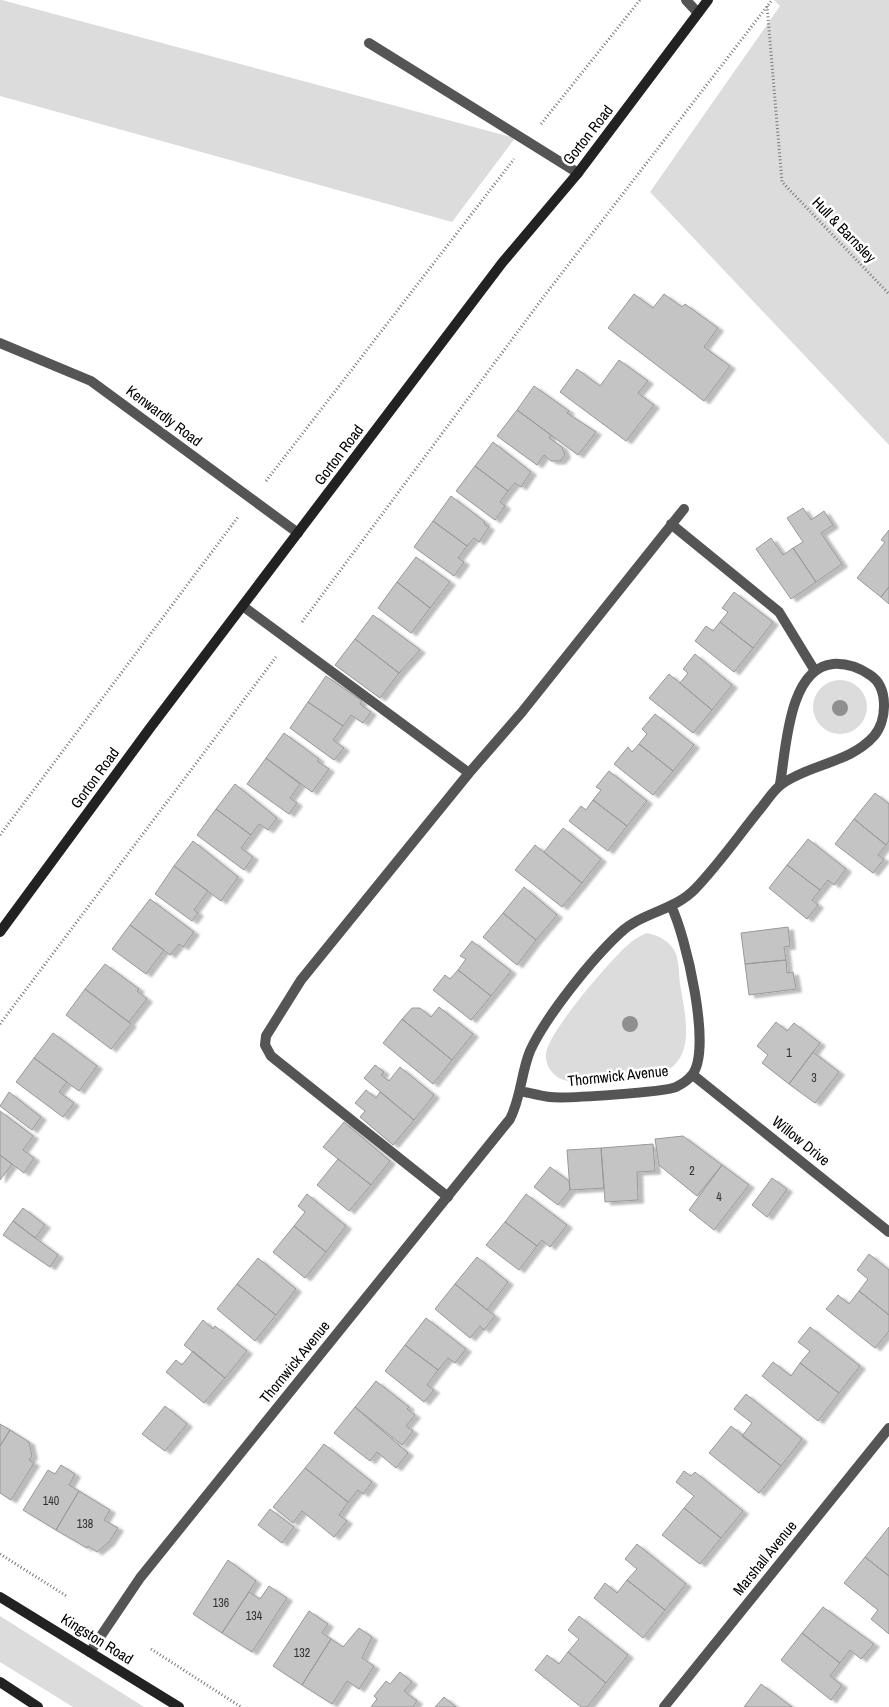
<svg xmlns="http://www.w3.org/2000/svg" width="889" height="1707" viewBox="0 0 889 1707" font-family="'Archivo Narrow',sans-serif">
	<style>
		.green { fill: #dcdcdc }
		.building { fill: #c4c4c4; stroke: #999; filter: url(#shadow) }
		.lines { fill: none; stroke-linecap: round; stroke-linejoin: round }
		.path { stroke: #777; stroke-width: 3; stroke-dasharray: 1 2.5; stroke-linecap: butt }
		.service { stroke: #555; stroke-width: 10 }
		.minor { stroke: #555; stroke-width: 10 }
		.secondary { stroke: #222; stroke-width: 10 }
		.tree { fill: #8f8f8f }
		.labels { text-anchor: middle; stroke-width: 5; stroke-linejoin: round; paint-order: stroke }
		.number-label { font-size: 12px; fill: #313131 }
		.street-label { font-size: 15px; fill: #000; stroke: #fff }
	</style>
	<defs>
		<filter id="shadow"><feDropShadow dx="5.5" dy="3" stdDeviation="1" flood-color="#0004"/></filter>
	</defs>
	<rect width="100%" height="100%" fill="#fff"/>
	<path class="green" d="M0 0H2L515 138 452 222 0 96Z
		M774 0H889V445L650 192 780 6Z
		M813 707a27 27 0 1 1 54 0a27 27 0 1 1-54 0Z
		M646 933C658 935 671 941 676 954 679 962 679 975 680 984 684 1010 697 1055 666 1071 650 1079 627 1077 610 1079 595 1080 575 1085 561 1079 551 1074 545 1064 546 1054 547 1033 612 958 630 943 634 939 641 936 646 933Z
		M0 1616 144 1707H73L0 1662Z"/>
	<path class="building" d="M634 294 653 308 664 294 682 307 685 304 718 328 704 347 730 366 704 401 608 328Z
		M619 360 648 381 638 393 654 405 626 441 560 392 577 369 600 386Z
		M534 386 569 411 567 413 596 432 578 455 517 410Z
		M517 410 551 435 549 438 562 447 565 455 560 461H551L544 455 537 465 497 436Z
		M493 442 531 472 521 487 515 483 508 491 475 466Z
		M475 466 508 491 500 502 505 506 495 520 456 491Z
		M451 496 485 522 484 524 489 527 479 542 474 538 467 546 433 521Z
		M803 508 811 520 824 511 833 525 821 533 842 564 816 582 793 548 803 542 787 518Z
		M433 521 467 546 458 558 464 562 454 576 414 547Z
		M889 530V587L881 597 857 578 885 542 881 540Z
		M771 538 783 555 793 548 816 582 791 599 756 549Z
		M416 557 450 582 430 608 397 582Z
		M397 582 430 608 411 633 378 608Z
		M889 587V604L881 597Z
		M734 592 773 622 753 648 720 622 728 612 722 608Z
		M373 615 420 650 399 673 355 639Z
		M720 622 753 648 734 672 695 641 706 626 713 631Z
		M355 639 399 673 380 698 335 665Z
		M695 654 732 685 712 710 680 683 688 673 683 669Z
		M669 674 712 710 693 733 649 698Z
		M326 676 362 701 360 704 371 712 363 723 351 715 343 726 308 702Z
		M308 702 343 726 333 740 344 748 334 760 290 728Z
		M655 714 694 745 673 771 639 744 647 734 642 729Z
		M284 733 319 759 317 761 329 769 312 792 266 758Z
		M639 744 673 771 653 795 614 764 628 747 632 752Z
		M266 758 300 784 290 798 297 803 289 814 247 784Z
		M609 771 647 801 627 826 593 800 601 790 596 787Z
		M235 784 277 818 268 830 259 824 251 835 216 809Z
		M875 793 889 804V841L886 845 854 819Z
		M593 800 627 826 608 851 569 821 581 806 586 810Z
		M216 809 251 835 241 848 253 857 244 870 197 835Z
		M854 819 886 845 878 855 884 859 873 873 835 844Z
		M563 828 601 859 582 883 544 852Z
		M808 839 846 869 834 885 828 880 820 890 787 865Z
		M193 841 238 877 221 901 174 866Z
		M535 845 582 883 562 907 515 870Z
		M787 865 820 890 812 900 818 905 807 919 769 888Z
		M174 866 208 891 194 910 198 913 192 921 155 894Z
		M524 887 557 915 536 940 503 913Z
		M150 899 194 932 183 947 179 944 170 955 130 925Z
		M503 913 536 940 517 965 483 937Z
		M130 925 164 950 146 974 112 949Z
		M788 927 790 946 784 947 786 960 745 964 741 933Z
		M472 941 511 971 491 996 458 970 466 959 460 956Z
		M786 960 787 973 793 972 796 989 749 995 745 964Z
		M105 964 139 989 137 991 147 999 129 1022 85 989Z
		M458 970 491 996 471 1020 433 990 445 975 450 979Z
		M85 989 131 1024 111 1049 66 1015Z
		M439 1007 473 1034 452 1060 402 1019 412 1008H420L431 1017Z
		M402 1019 452 1060 433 1084 383 1043Z
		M776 1022 787 1031 794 1023 820 1043 789 1084 762 1063 768 1055 757 1046Z
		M53 1033 97 1066 79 1091 34 1058Z
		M813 1052 839 1072 815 1103 789 1084Z
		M34 1058 67 1082 59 1092 74 1103 63 1117 16 1082Z
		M375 1065 384 1072 381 1075 389 1081 400 1067 434 1095 414 1120 364 1078Z
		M366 1090 376 1098 380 1092 414 1120 393 1145 360 1117 365 1111 355 1103Z
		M9 1092 41 1117 32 1130 0 1106Z
		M0 1111 33 1136 23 1150 34 1158 24 1173 0 1155Z
		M344 1122 390 1161 371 1185 323 1147Z
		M683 1136 722 1165 697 1196 659 1165 655 1139Z
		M653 1144 655 1171 637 1172 638 1200 605 1202 601 1148Z
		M601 1148 604 1188 570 1190 567 1150Z
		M0 1155 12 1164 0 1180Z
		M338 1159 371 1185 349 1211 317 1185Z
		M722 1165 749 1185 714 1230 689 1210Z
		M550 1167 569 1181 570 1190 558 1205 534 1187Z
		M772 1178 787 1189 767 1217 752 1205Z
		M307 1194 346 1226 326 1252 294 1226 305 1212 298 1206Z
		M526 1194 567 1225 550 1247 542 1240 537 1246 505 1222Z
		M23 1208 45 1225 35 1238 13 1221Z
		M13 1221 58 1255 50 1267 3 1235Z
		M505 1222 537 1246 519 1270 486 1245Z
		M294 1226 326 1252 305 1278 273 1252Z
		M869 1254 889 1270V1315L859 1291 868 1279 857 1270Z
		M477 1257 508 1282 487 1310 455 1284Z
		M258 1258 296 1289 276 1315 237 1284Z
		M237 1284 276 1315 255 1341 217 1309Z
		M455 1284 495 1316 484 1330 480 1326 470 1338 435 1309Z
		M859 1291 889 1315V1331L875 1348 826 1309 838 1295 849 1304Z
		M426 1318 466 1349 455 1363 448 1358 438 1370 405 1345Z
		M203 1320 213 1329 215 1326 247 1351 225 1378 184 1345Z
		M810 1327 860 1366 839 1393 800 1363 810 1351 798 1342Z
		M405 1345 438 1370 427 1385 434 1390 424 1402 385 1371Z
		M193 1351 225 1378 204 1403 166 1372 176 1360 182 1365Z
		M773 1362 791 1376 800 1363 839 1393 818 1421 762 1376Z
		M376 1381 409 1407 407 1409 415 1415 406 1426 413 1431 402 1445 355 1407Z
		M746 1394 802 1439 781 1466 742 1436 752 1423 734 1409Z
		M165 1406 187 1424 165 1451 142 1434Z
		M355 1407 408 1453 396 1468 377 1452 370 1461 334 1433Z
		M0 1424 10 1430 0 1446Z
		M731 1426 781 1466 759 1493 709 1453Z
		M10 1430 29 1442 32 1456 29 1460 34 1463 11 1500 0 1493V1446Z
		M324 1444 372 1482 363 1494 358 1490 348 1502 305 1468Z
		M61 1465 75 1474 69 1485 79 1491 56 1530 23 1510 48 1470 55 1474Z
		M305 1468 348 1502 339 1515 347 1521 334 1537 302 1511 293 1523 273 1507Z
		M684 1471 691 1476 695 1472 743 1511 721 1538 684 1508 694 1496 676 1482Z
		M79 1491 110 1510 104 1520 118 1528 109 1542 97 1552 88 1546 87 1548 56 1530Z
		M684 1508 721 1538 700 1564 662 1535Z
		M270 1509 294 1527 282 1543 258 1525Z
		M889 1527V1576L865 1557Z
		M637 1544 686 1584 665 1610 627 1580 637 1569 625 1559Z
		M865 1557 889 1576V1634L871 1619 878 1610 844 1583Z
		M228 1560 256 1581 222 1633 193 1614Z
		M627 1580 665 1610 643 1638 594 1598 605 1583 617 1593Z
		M269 1586 287 1598 252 1652 222 1633 249 1592 260 1599Z
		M823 1607 874 1644 861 1659 850 1650 840 1663 802 1633Z
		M309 1611 328 1624 322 1633 331 1639 302 1685 273 1666Z
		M579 1616 628 1655 606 1683 568 1652 579 1639 568 1630Z
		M359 1628 372 1637 362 1658 374 1666 359 1689 347 1681 332 1704 302 1685 331 1639 343 1647Z
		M802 1633 840 1663 830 1676 842 1685 831 1700 781 1660Z
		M568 1652 606 1683 587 1707H581L535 1670 547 1655 559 1664Z
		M400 1672 412 1682 404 1691 417 1701 413 1707H371L377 1699 374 1696 386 1681 390 1684Z
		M761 1684 792 1707H744Z
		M444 1697 456 1707H435Z"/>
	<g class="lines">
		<path class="path" d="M767 6 782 182 889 294
			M541 124 640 0
			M266 481 514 159
			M302 622 545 295 772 0
			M0 835 238 517
			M0 1024 276 657
			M0 1554 68 1597
			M151 1649 241 1707"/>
		<path class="service" d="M369 43 578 173
			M671 524 779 612 815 671
			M244 607 469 773
			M448 1197 271 1056 265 1045 266 1036 301 980 469 773 522 712 684 509"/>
		<path class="minor" d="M686 0 698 13
			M0 343 91 381 298 533
			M693 1075 889 1232
			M520 1091C530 1093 540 1096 550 1097 565 1099 665 1092 676 1087 680 1085 688 1080 691 1076 714 1053 685 933 671 906
			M90 1652 140 1578 510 1119C521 1098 521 1073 530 1051 546 1016 592 959 620 933 642 912 674 911 695 889 719 864 739 835 761 808 767 801 774 789 782 784 810 764 850 763 874 736 887 721 889 687 870 675 858 667 847 663 833 664 788 668 786 751 780 784
			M664 1707 889 1428"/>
		<path class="secondary" d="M0 932 150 728 502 263 578 173 708 0
			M0 1597 179 1707
			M0 1682 38 1707"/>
	</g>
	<g class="tree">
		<circle cx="840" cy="708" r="8"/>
		<circle cx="630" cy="1024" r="8"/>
	</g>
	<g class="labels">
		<g class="number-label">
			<text x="789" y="1057">1</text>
			<text x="814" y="1082">3</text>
			<text x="692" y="1175">2</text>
			<text x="719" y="1201">4</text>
			<text x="51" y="1505">140</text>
			<text x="85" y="1528">138</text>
			<text x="221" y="1607">136</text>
			<text x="254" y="1620">134</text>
			<text x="302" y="1657">132</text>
		</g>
		<g class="street-label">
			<text transform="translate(588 135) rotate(-52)" y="5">Gorton Road</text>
			<text transform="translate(844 230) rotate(46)" y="5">Hull &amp; Barnsley</text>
			<text transform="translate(164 416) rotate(37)" y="5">Kenwardly Road</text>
			<text transform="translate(339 455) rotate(-53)" y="5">Gorton Road</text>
			<text transform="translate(95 778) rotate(-54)" y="5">Gorton Road</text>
			<text transform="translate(618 1076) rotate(-6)" y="5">Thornwick Avenue</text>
			<text transform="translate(801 1141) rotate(39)" y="5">Willow Drive</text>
			<text transform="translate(295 1362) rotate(-51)" y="5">Thornwick Avenue</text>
			<text transform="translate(765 1558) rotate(-51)" y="5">Marshall Avenue</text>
			<text transform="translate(97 1639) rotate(32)" y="5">Kingston Road</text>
		</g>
	</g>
</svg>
